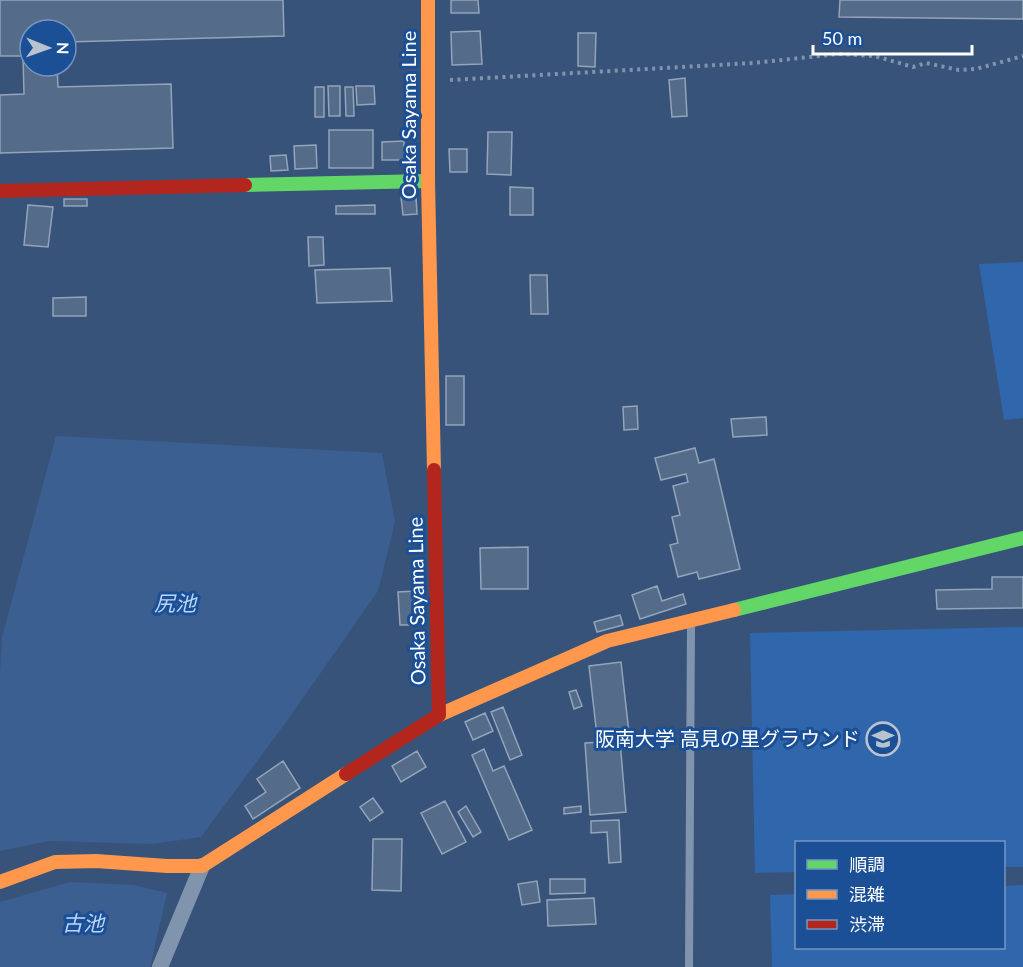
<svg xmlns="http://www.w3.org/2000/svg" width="1023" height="967" viewBox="0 0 1023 967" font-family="Lato,'Noto Sans JP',sans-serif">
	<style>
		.green { fill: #3066ac }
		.water { fill: #3b5f91 }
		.building { fill: #546b89; stroke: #94a4ba; stroke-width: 1.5 }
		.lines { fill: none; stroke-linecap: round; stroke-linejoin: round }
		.path { stroke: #8194ad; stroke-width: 4; stroke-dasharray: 3 4.5; stroke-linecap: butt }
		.lane { stroke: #8194ad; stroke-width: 8 }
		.street { stroke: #8194ad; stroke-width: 16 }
		.fast { stroke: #63d668; stroke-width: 14 }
		.slow { stroke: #ff974d; stroke-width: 14 }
		.jam { stroke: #b3261e; stroke-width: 14 }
		.labels { text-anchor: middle; stroke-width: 6; stroke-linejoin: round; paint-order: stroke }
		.street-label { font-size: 20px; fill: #fff; stroke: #1b4f96 }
		.poi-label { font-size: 20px; fill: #fff; stroke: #1b4f96; text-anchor: end }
		.water-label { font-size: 21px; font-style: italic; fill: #bbd5f6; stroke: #1b4f96 }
	</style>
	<rect width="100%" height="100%" fill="#37537a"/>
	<path class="green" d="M1023 262V418L1004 420 979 264Z
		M1023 627V867H1004V842H796V872L755 873 750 633Z
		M1023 885V967H772L770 895 796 894V948H1004V886Z"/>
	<path class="water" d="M56 436 382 453 395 522 378 591 289 718 201 837 152 844 49 841 0 851V671L2 637Z
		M70 882 134 885 167 893 150 967H0V902Z"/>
	<path class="building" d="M0 0H283L284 36 66 42V30H30V66H57L58 87 171 84 173 148 0 153V95L24 94 23 56H0Z
		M451 0H478L479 13H451Z
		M840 0H1023V19L839 17Z
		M480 31 482 64 452 65 451 32Z
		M578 33H596L595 67 578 66Z
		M685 78 687 116 672 117 669 80Z
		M328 86H340V116H329Z
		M356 86H374L375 104 357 105Z
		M315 87H324V117H315Z
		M345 87H353L354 116H346Z
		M329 130H373V168H329Z
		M488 132H512L511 175 487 174Z
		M404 141V160H382V142Z
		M316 145 317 168 295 169 294 146Z
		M449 149H467V172H450Z
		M286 155 288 170 271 171 270 156Z
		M510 187 533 188V215H510Z
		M401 197H416L417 214 403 215Z
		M64 199H87V206H64Z
		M28 205 53 207 48 247 24 245Z
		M375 205V214H336V206Z
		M308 237H323L324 265 309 266Z
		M390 268 392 301 317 303 315 270Z
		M530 275H547L548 314H531Z
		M86 297V316H53V298Z
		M446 376H464V425H446Z
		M637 406 638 429 624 430 623 407Z
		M766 417 767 435 733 437 731 419Z
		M695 448 699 463 714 459 740 569 699 579 697 572 678 577 670 545 678 543 672 517 680 515 673 486 688 482 686 474 661 480 655 458Z
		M528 547V589H481L480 548Z
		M992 577H1023V608L937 609 936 590 992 589Z
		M657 586 662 601 683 594 686 604 640 619 632 595Z
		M417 591 418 625H400L398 592Z
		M620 615 623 625 597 632 594 622Z
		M621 662 629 733 597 736 589 666Z
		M576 690 582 706 574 709 569 692Z
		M503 707 522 755 510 760 491 712Z
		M485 713 493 731 473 740 465 722Z
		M620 741 626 812 590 815 585 743Z
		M484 749 493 771 504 766 532 830 509 840 472 755Z
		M417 751 426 767 401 782 392 766Z
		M283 761 300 788 253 819 245 806 266 792 257 779Z
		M373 798 383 812 370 821 360 807Z
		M445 801 466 842 442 854 421 813Z
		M466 806 481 832 473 837 458 812Z
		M581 806V812L564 814V808Z
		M619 820 621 862 609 863 607 832 591 833V821Z
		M373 839H402L401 891 372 890Z
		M550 879H585V893L550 894Z
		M537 881 540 902 522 905 518 884Z
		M594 898 596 924 548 926 547 900Z"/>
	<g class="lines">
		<path class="path" d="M450 80 753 63 838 54 875 56 913 67 926 63 959 70 976 69 1023 56"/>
		<path class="lane" d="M689 967 691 625"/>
		<path class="street" d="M160 967 202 866"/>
		<path class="fast" d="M245 185 428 181
			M734 610 1023 538"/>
		<path class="slow" d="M428 0V181L434 470
			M439 715 607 641 734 610
			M0 882 55 862 96 861 167 866H202L346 774"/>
		<path class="jam" d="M0 191 245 185
			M346 774 439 715 434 470"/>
	</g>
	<defs>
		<symbol id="university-ring" viewBox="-11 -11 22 22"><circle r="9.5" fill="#1b4f96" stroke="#b9c3d0" stroke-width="1.5"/><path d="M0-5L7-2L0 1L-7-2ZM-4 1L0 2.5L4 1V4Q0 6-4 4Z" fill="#b9c3d0"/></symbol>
	</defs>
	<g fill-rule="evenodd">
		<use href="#university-ring" x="864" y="720" width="38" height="38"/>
	</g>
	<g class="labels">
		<g class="street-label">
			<text transform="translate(409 115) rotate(-90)" y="7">Osaka Sayama Line</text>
			<text transform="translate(417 601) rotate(-91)" y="7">Osaka Sayama Line</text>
		</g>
		<g class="poi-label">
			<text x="860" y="746">阪南大学 高見の里グラウンド</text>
		</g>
		<g class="water-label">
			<text x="175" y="611">尻池</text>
			<text x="83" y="931">古池</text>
		</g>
	</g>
	<rect x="795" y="841" width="210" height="108" fill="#1b4f96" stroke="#7695c0" stroke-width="1.5"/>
	<rect x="807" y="860" width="30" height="9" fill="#63d668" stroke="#7695c0" stroke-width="1.5"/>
	<text x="849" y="871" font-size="18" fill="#ffffff">順調</text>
	<rect x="807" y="890" width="30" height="9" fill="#ff974d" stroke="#7695c0" stroke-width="1.5"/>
	<text x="849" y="901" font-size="18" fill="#ffffff">混雑</text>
	<rect x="807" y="920" width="30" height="9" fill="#b3261e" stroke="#7695c0" stroke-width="1.5"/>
	<text x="849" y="931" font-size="18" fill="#ffffff">渋滞</text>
	<g transform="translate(48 48) rotate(91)"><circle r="28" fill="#1b4f96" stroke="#7695c0" stroke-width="1.5"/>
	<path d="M0-4.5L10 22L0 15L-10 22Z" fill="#b9c3d0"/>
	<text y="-9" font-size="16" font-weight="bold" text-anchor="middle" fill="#ffffff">N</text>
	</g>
	<path d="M813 45v9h159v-9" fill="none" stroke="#ffffff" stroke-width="3"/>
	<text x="822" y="45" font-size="18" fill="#ffffff" stroke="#1b4f96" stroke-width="4.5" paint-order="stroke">50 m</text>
</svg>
